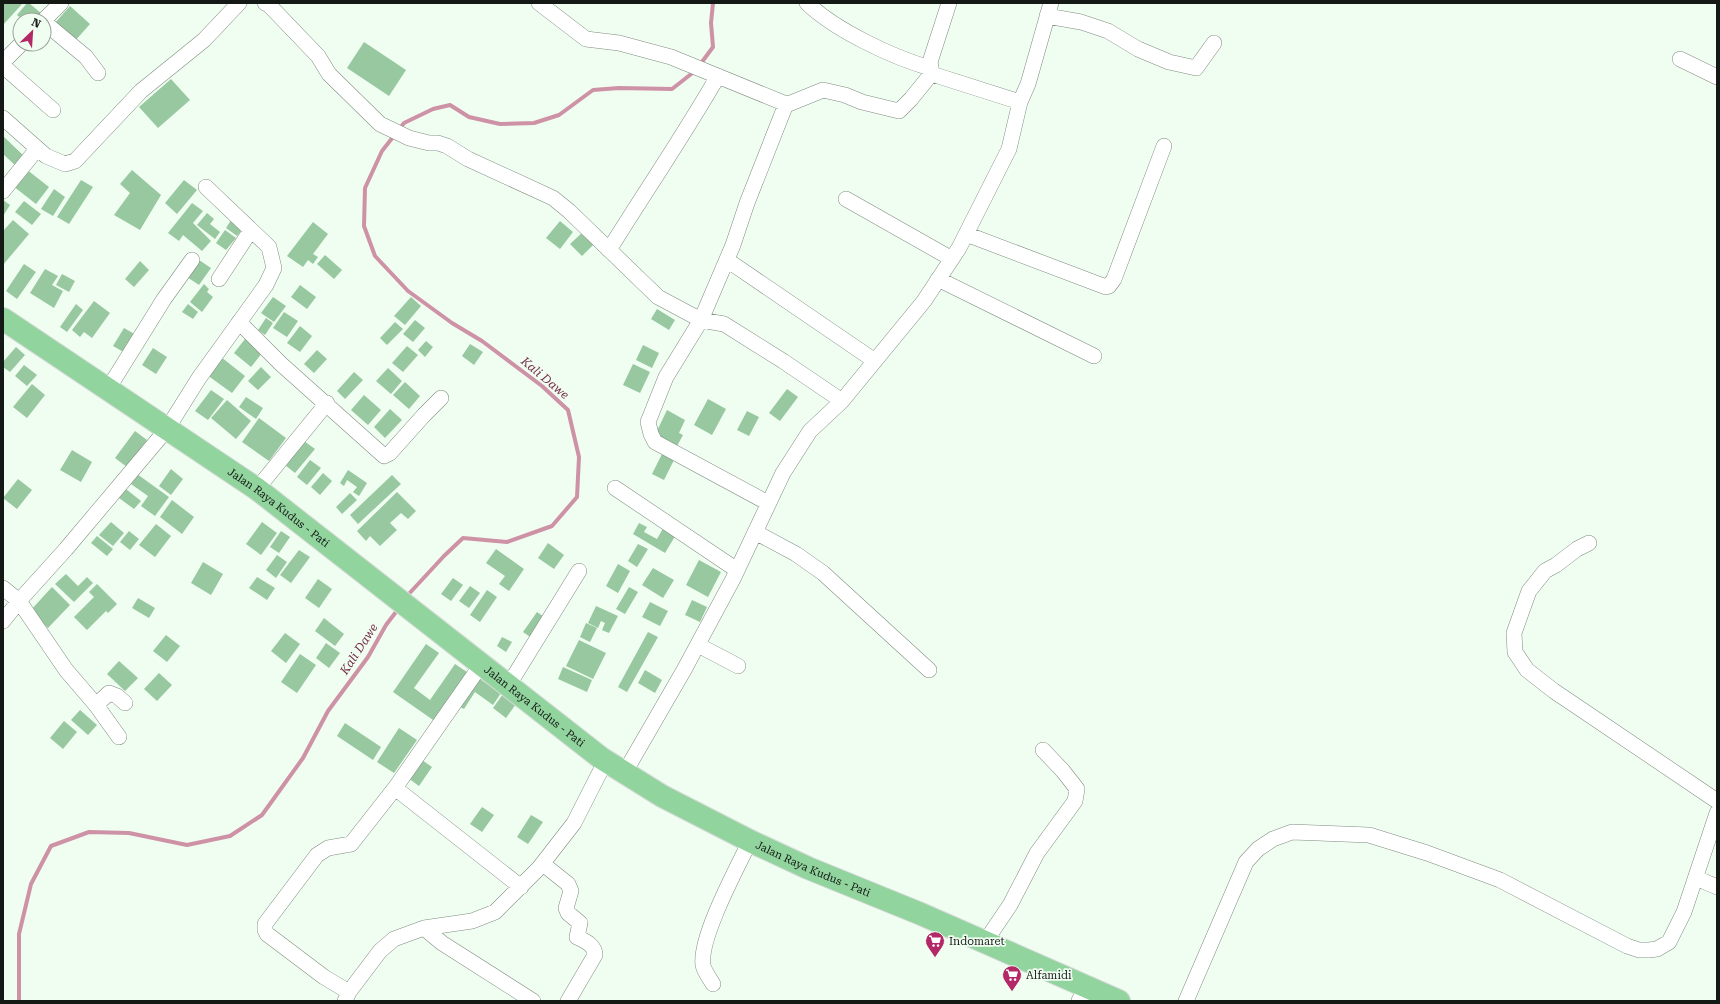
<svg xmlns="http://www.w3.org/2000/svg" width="1720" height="1004" viewBox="0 0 1720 1004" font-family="'Roboto Serif',serif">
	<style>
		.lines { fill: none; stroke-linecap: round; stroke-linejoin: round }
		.stream { stroke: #ce92a6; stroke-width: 4 }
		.building { fill: #98c89f }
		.minor-casing { stroke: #818c82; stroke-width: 16 }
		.tertiary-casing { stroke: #818c82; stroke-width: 20 }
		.trunk-casing { stroke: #d9dada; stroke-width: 24 }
		.minor { stroke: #fff; stroke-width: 15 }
		.tertiary { stroke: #fff; stroke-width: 19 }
		.trunk { stroke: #92d49e; stroke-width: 22 }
		.labels { text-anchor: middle; stroke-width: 3.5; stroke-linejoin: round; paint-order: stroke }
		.street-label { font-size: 11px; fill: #141915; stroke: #f0fdf1 }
		.poi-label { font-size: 11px; fill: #141915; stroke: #f0fdf1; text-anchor: start }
		.water-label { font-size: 12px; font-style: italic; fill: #762d4a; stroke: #f0fdf1 }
	</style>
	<rect width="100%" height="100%" fill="#f0fdf1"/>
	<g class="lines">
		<path class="stream" d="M699 66 713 47 711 23 713 3
			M406 597 444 556 463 538 507 542 552 526 577 497 579 457 568 410 542 386 482 341 452 323 408 291 375 256 364 226 365 188 382 151 404 123 433 109 450 105 469 117 500 124 534 123 559 115 593 90 619 88 672 89 695 71
			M19 1001V934L31 884 51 846 89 832 129 833 187 845 230 836 262 815 303 758 328 711 368 657 386 625 399 608"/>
	</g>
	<path class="building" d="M3 3H23L3 25Z
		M27 3H29L42 14 37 20H23L17 15Z
		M70 6 90 24 74 42 54 24Z
		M364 42 406 70 389 96 347 68Z
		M171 79 190 100 158 128 139 107Z
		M3 136 25 157 16 166 3 154Z
		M26 169 49 187 36 204 13 186Z
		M132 170 161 195 140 230 114 215 130 193 120 184Z
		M81 180 93 187 69 224 57 217Z
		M184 180 197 190 177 214 165 203Z
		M54 189 65 197 53 216 41 209Z
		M3 200 10 205 3 216Z
		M24 201 41 214 32 225 15 212Z
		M192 203 203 211 193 223 211 241 202 251 183 235 179 241 168 233Z
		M207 213 214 219 210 224 220 232 215 239 197 225Z
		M233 217 245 226 237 236 226 228Z
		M13 220 29 234 3 265V231Z
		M560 221 573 232 560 249 546 238Z
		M313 222 328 234 313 254 318 257 313 264 308 260 303 267 287 256Z
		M225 230 236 238 226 250 216 243Z
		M584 231 595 243 582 256 570 244Z
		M325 255 342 270 334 279 317 264Z
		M199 260 211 268 199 285 187 277Z
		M140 261 149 270 134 287 125 279Z
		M24 264 36 272 17 299 6 291Z
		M45 269 58 276 52 285 63 291 54 308 30 293Z
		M62 274 75 281 69 292 56 285Z
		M204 284 209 289 207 292 213 297 202 312 190 302Z
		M300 285 316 297 307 309 291 297Z
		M273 297 286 306 274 322 261 313Z
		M411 297 421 306 405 325 394 316Z
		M94 301 110 313 92 338 84 332 80 337 72 330Z
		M76 304 83 310 67 332 60 327Z
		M188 304 198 312 193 319 182 312Z
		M657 309 675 320 669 330 651 319Z
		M284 312 298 321 287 337 273 328Z
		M266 318 273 323 265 335 258 330Z
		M415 320 425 328 413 342 403 334Z
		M395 322 403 329 387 345 380 338Z
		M300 326 312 336 300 352 287 343Z
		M124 328 138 336 127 354 113 346Z
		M245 339 262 353 251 367 234 353Z
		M426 341 433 347 425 357 418 350Z
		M470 344 483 352 474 365 462 356Z
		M643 345 659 353 652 368 636 360Z
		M407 346 418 355 403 372 392 363Z
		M16 347 25 355 10 372 3 367V362Z
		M153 348 167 357 156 374 142 365Z
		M317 350 327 359 314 373 304 364Z
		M221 357 245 376 232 393 207 375Z
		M633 364 650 372 640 393 623 385Z
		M24 365 37 375 27 386 15 376Z
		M261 367 271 377 258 390 248 381Z
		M388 368 402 381 391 394 376 381Z
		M354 372 363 380 345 399 337 391Z
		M405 382 420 396 409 409 393 395Z
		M32 384 45 395 27 418 13 407Z
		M787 389 798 397 780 421 769 413Z
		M211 390 224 399 208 420 195 411Z
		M364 395 381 410 368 425 351 410Z
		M246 397 263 408 256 419 239 407Z
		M708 399 726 409 712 435 694 425Z
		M227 400 251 421 236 439 211 418Z
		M390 409 402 420 385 438 374 427Z
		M667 410 685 420 679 433 683 435 677 446 655 435Z
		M747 411 759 417 749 436 737 430Z
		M259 418 286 438 269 461 242 442Z
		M135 431 147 440 127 467 115 458Z
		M304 441 315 449 295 473 285 465Z
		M72 450 92 462 81 482 60 470Z
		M662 454 674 460 664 480 652 474Z
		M310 460 321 468 307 485 297 477Z
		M171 469 183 479 171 495 159 486Z
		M348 470 367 483 359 496 353 492 357 487 347 480 344 486 340 483Z
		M323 473 332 481 320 495 311 487Z
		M137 474 169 497 155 516 141 506 148 496 131 484Z
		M392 475 401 484 358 524 350 515Z
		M18 479 32 490 17 509 3 498Z
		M126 489 141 501 134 509 119 498Z
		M397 492 416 511 408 519 401 513 390 523 397 530 380 546 370 536 366 541 357 531Z
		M350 493 357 500 342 514 336 507Z
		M172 500 194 517 182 534 160 517Z
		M111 522 124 533 113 546 99 535Z
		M262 522 277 533 261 555 246 544Z
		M639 523 647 527 644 532 657 539 665 525 677 533 665 553 633 534Z
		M156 524 171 536 155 557 139 545Z
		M129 531 139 539 130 550 120 542Z
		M281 531 290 537 279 553 270 547Z
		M97 536 113 549 107 556 91 543Z
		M548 543 564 555 554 569 538 558Z
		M638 544 648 549 637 567 628 561Z
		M496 549 524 569 509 591 499 584 505 576 486 563Z
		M299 550 310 557 291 583 280 575Z
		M277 555 287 562 276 578 266 570Z
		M699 560 721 572 708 597 686 585Z
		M203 562 223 574 211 595 191 583Z
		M618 564 630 571 618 593 606 586Z
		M653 568 674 580 663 598 642 585Z
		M66 574 78 586 87 577 93 583 74 602 55 584Z
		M257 577 275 588 267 600 249 588Z
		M453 578 463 585 451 601 441 594Z
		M318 579 332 589 319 608 305 598Z
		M97 584 117 604 108 613 106 611 87 630 74 617 94 597 89 592Z
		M470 586 480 593 469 608 459 601Z
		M52 587 70 605 48 628 30 611Z
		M629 587 638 592 625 614 616 609Z
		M487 590 497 597 480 622 470 615Z
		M138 598 155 608 149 618 132 608Z
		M692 600 707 607 700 622 685 615Z
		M650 602 668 611 660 626 642 617Z
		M596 606 618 616 609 633 602 630 605 623 601 621 598 628 588 623Z
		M537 612 547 619 533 639 523 632Z
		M324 618 344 634 335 646 315 631Z
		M586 623 597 628 590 642 580 637Z
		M648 632 658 637 627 692 618 687Z
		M285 633 300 644 286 663 271 651Z
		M166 635 180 646 167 662 153 651Z
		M502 637 512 642 506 652 497 646Z
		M579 640 606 653 593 679 566 666Z
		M326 643 340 653 329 668 316 658Z
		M426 644 439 653 414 688 430 700 455 664 470 674 436 722 393 692Z
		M300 654 316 665 297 693 281 682Z
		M119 661 138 678 125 691 107 674Z
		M563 667 592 680 587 692 558 679Z
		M645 670 662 680 655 693 638 683Z
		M159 673 172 685 157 701 144 689Z
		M477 677 501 693 493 705 475 692 464 709 458 706Z
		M503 694 516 704 506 718 493 708Z
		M80 710 97 725 88 735 71 720Z
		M64 721 77 732 63 749 50 738Z
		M345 723 381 747 373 760 337 736Z
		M399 728 417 740 394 773 377 762Z
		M422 760 432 767 419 786 408 778Z
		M482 807 494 815 482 832 470 824Z
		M531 815 543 822 528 844 517 837Z"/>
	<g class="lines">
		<defs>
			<path id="minor" d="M265 3 269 5 318 56 329 74 380 124 409 138 429 143H438L447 146 468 159 553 198 569 211 658 297 701 320 666 377 648 422 651 434 655 442 768 503
				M539 3 586 39 619 43 671 57 786 104 747 203 733 245 701 320 724 324 783 361 842 401
				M807 3C835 30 892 57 930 68
				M949 3 930 62 932 73 935 75 1020 102
				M1047 16 1081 22 1108 31 1138 49 1169 62 1196 68 1214 43
				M44 20 61 3
				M44 22 86 57 98 73
				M1680 59 1717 77
				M3 62 21 44
				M3 66 53 110
				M786 105 823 90 845 95 862 102 899 111 911 99 932 73
				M3 118 46 156 65 164 75 161 141 91 204 40 239 3
				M3 191 37 149
				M846 199 952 259
				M966 234 1106 287 1109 286 1114 279 1164 146
				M609 250C645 192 684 135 718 76
				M727 260 875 361
				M219 279 251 230
				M938 279 1094 356
				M239 322 281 364 384 456 390 453 424 415 441 398
				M108 389 164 299 192 260
				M615 488 737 570
				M257 489 327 403
				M755 532 796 554 823 573 929 670
				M1589 543 1577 549 1556 565 1545 571 1529 591 1514 633 1515 652 1527 670 1554 691 1717 801
				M3 588 19 601 66 670 96 705 119 737
				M3 621 19 601 66 549 167 429 199 378 266 285 274 268 269 247 206 187
				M698 645 738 666
				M508 686 579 571
				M96 705 109 693 117 696 125 703
				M625 772 684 670 733 579 783 473 810 431 842 401 924 301 959 248 1009 149 1020 102 1028 84 1051 3
				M395 788 521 887
				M543 864 568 884 571 891 566 908 568 913 580 923 577 937C585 941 595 945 595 955L568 1001
				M1696 878 1717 887
				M424 928 442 943 533 1001
				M985 942 1010 905 1037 853 1075 801 1077 789 1063 771 1043 750
				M713 984C710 979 704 971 703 965 699 938 737 868 750 841
				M349 992 324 977 267 934 265 930V924L317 855 328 848 351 844 395 788 481 665
				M345 1001 349 992 380 951 394 939 424 928 472 921 495 912 539 868 574 823 606 760
				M1186 1001 1246 862 1258 849 1273 839 1292 832 1369 835 1427 853 1500 880 1627 946 1639 950H1649L1657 949 1669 942 1684 912 1717 813"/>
			<path id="tertiary" d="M1081 1001 1089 988"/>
			<g id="trunk">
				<path id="s1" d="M3 319 257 489 601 758 662 796 750 841 808 868 921 914 1119 1001"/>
			</g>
		</defs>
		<use href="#minor" class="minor-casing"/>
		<use href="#tertiary" class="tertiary-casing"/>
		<use href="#trunk" class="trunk-casing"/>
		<use href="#minor" class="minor"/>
		<use href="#tertiary" class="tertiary"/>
		<use href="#trunk" class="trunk"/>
	</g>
	<defs>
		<symbol id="supermarket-pin" viewBox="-11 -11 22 30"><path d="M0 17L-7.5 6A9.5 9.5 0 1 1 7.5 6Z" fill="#b32968" stroke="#f0fdf1"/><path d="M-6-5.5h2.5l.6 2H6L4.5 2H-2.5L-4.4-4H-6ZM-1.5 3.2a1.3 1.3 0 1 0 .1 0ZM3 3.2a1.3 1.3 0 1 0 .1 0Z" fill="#fff"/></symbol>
	</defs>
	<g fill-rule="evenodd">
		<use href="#supermarket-pin" x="924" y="930" width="22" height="30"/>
		<use href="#supermarket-pin" x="1001" y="964" width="22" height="30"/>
	</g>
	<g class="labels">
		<g class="street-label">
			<text dy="4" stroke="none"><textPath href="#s1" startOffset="334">Jalan Raya Kudus - Pati</textPath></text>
			<text dy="4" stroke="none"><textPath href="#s1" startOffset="658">Jalan Raya Kudus - Pati</textPath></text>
			<text dy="4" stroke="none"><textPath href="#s1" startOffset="982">Jalan Raya Kudus - Pati</textPath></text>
		</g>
		<g class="poi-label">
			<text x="949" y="945">Indomaret</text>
			<text x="1026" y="979">Alfamidi</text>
		</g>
		<g class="water-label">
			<text transform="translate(545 378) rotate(40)" y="4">Kali Dawe</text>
			<text transform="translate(359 649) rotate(-57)" y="4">Kali Dawe</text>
		</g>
	</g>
	<rect width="1720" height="1004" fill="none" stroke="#141915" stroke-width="8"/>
	<g transform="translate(32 32) rotate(25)"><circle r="19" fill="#f0fdf1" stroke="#98a299"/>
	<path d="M0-3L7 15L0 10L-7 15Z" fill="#b32968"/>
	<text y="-6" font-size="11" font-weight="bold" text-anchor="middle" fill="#141915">N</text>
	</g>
</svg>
